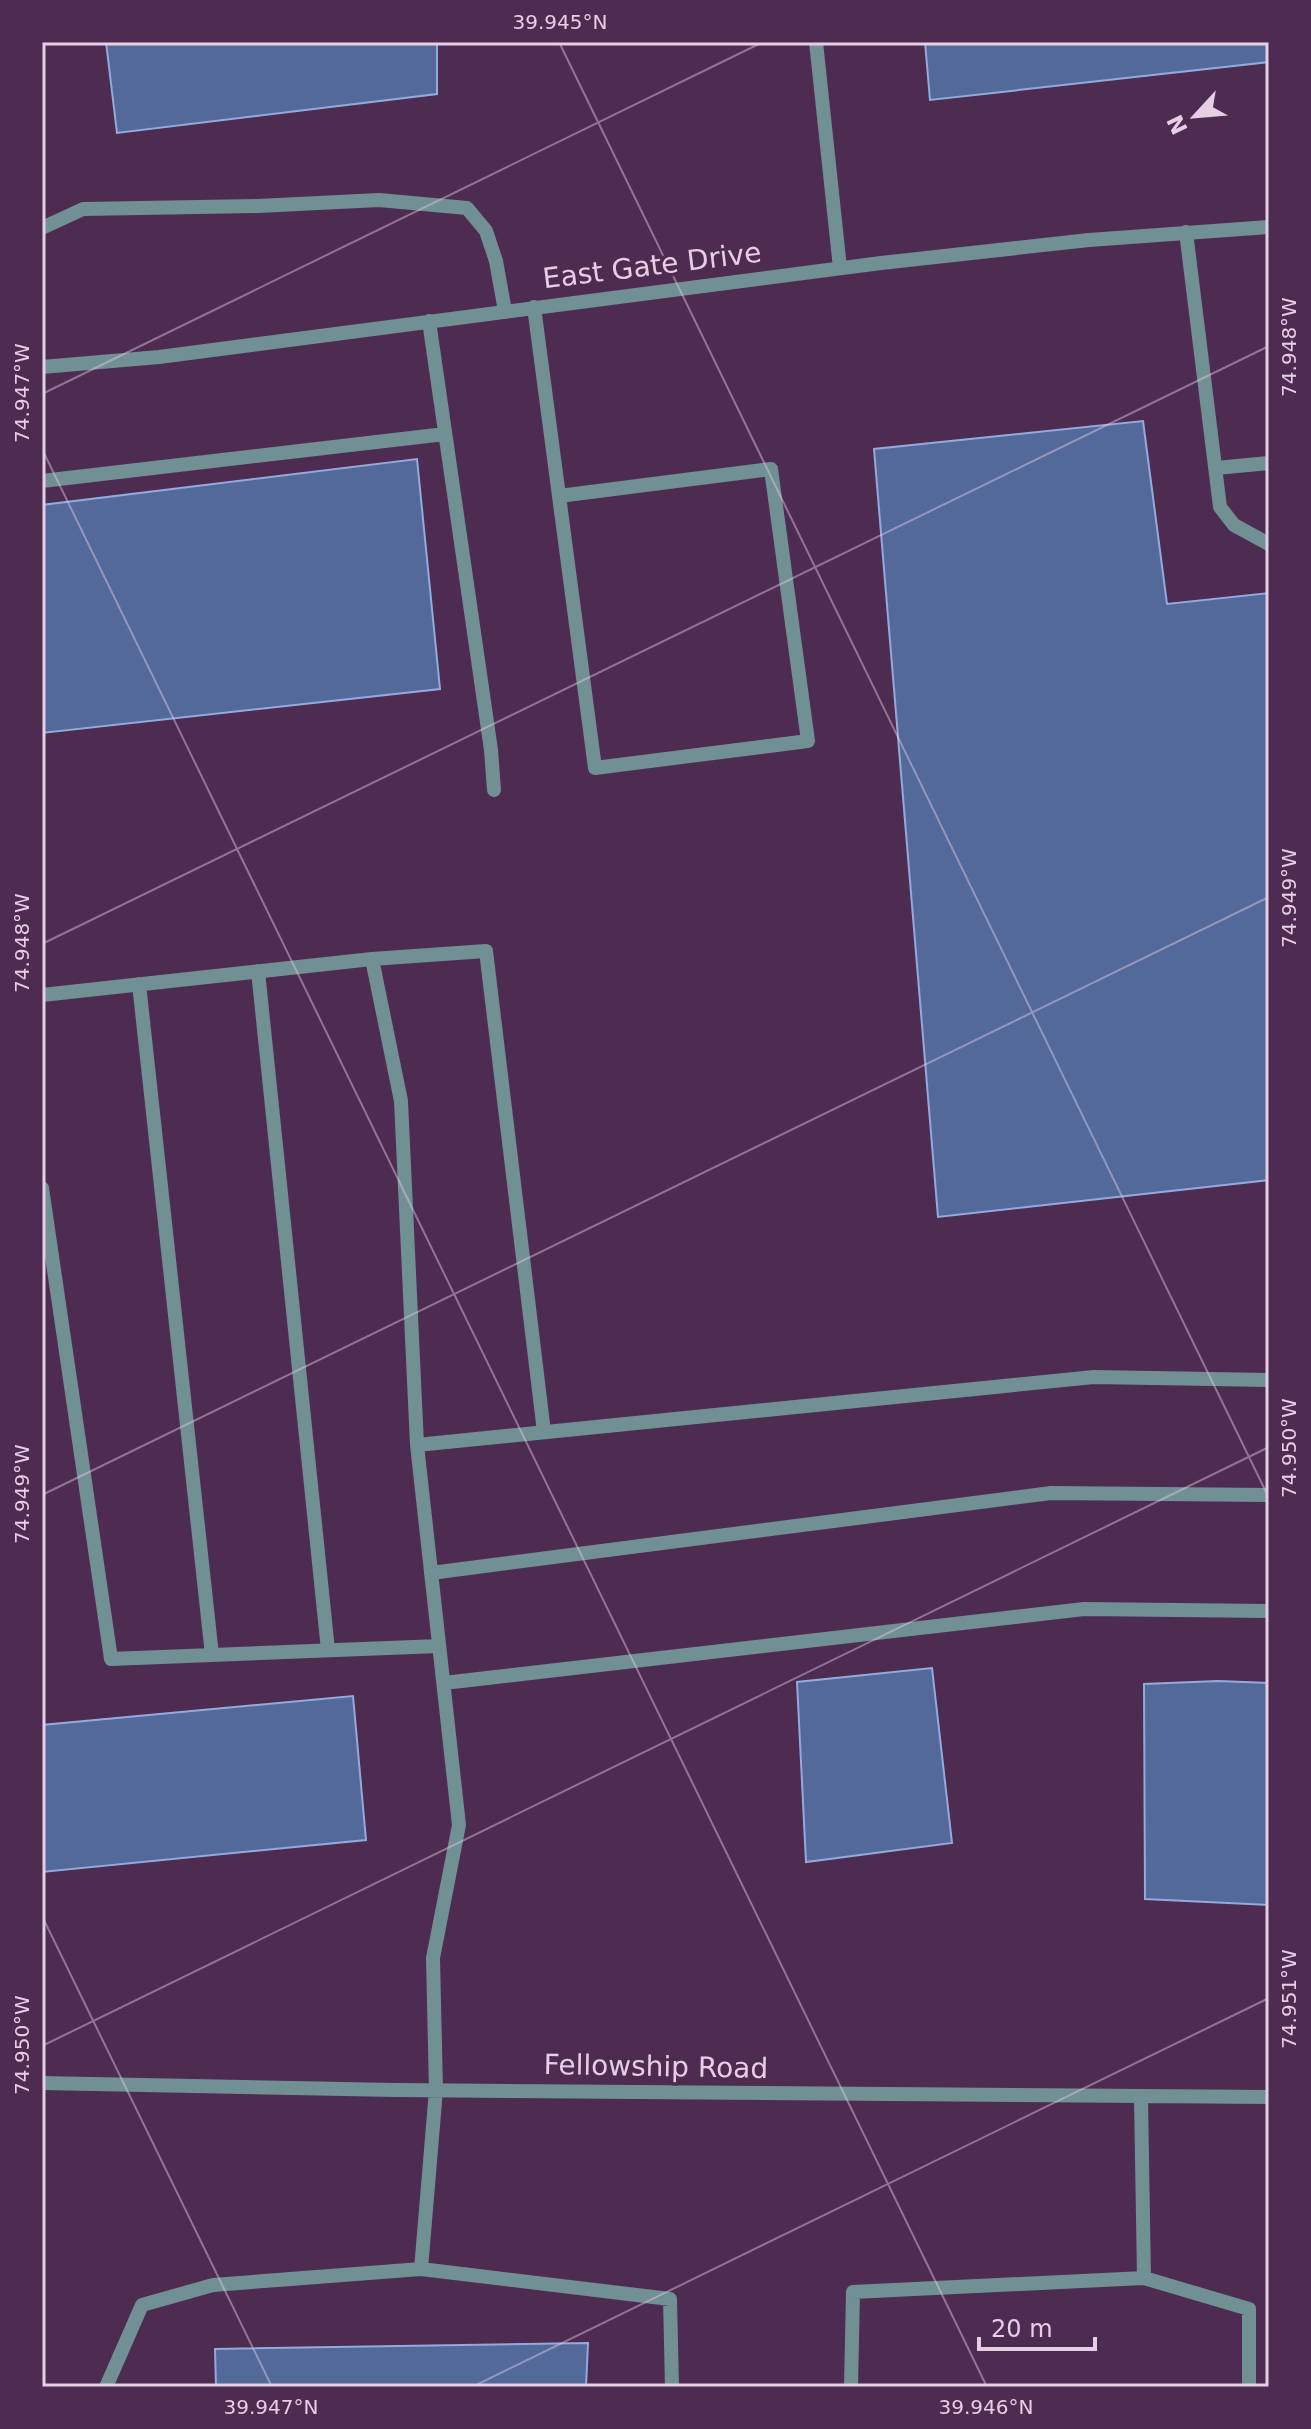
<svg xmlns="http://www.w3.org/2000/svg" width="1311" height="2429" viewBox="0 0 1311 2429" font-family="'DejaVu Sans',sans-serif">
	<style>
		.building { fill: #52699a; stroke: #93aadc; stroke-width: 2 }
		.lines { fill: none; stroke-linecap: round; stroke-linejoin: round }
		.minor { stroke: #719093; stroke-width: 14 }
		.ticks { fill: none; stroke: #e4cfe5; stroke-width: 2; stroke-opacity: 0.45 }
		.labels { text-anchor: middle; stroke-width: 7; stroke-linejoin: round; paint-order: stroke }
		.street-label { font-size: 28px; fill: #e4cfe5; stroke: #4e2b50 }
		.neatline { fill: none; stroke: #e4cfe5; stroke-width: 3 }
		.ticks-label { font-size: 20px; text-anchor: middle; fill: #e4cfe5 }
	</style>
	<rect width="100%" height="100%" fill="#4e2b50"/>
	<path class="building" d="M106 42H437V94L117 133Z
		M925 42H1269V62L930 100Z
		M1143 421 1167 604 1269 593V1180L938 1217 874 449Z
		M417 459 440 689 42 733V505Z
		M932 1668 952 1843 806 1862 797 1682Z
		M1218 1681 1269 1683V1905L1145 1899 1144 1684Z
		M353 1696 366 1840 42 1872V1725Z
		M588 2343 586 2387H216L215 2349Z"/>
	<g class="lines">
		<path class="minor" d="M816 42 840 268
			M42 228 83 209 258 206 379 200 467 208 486 231 496 261 505 311
			M1186 232 1220 507 1234 525 1269 544
			M534 307 595 768 808 741 771 469 559 496
			M429 321 491 750 494 790
			M42 367 159 357 881 263 1089 240 1269 227
			M1216 468 1269 463
			M42 481 445 434
			M372 959 486 951 544 1432
			M258 971 328 1650
			M139 984 212 1655
			M42 995 372 959 401 1101 417 1445
			M42 1188 111 1659 439 1646
			M431 1573 1051 1493 1269 1495
			M444 1683 1084 1609 1269 1611
			M42 2083 395 2090 1269 2097
			M421 2269 670 2299 672 2387
			M1144 2278 1249 2309V2387
			M106 2387 142 2305 213 2285 421 2269 436 2090 433 1958 459 1825 417 1445 1094 1377 1269 1380
			M851 2387 853 2292 1144 2278 1141 2098"/>
	</g>
	<path class="ticks" d="M559 42 1269 1498M42 394 763 42M42 449 987 2387M42 944 1269 346M42 1495 1269 897M42 1916 272 2387M42 2046 1269 1447M472 2387 1269 1998"/>
	<g class="labels">
		<g class="street-label">
			<text transform="translate(652 265) rotate(-7)" y="10">East Gate Drive</text>
			<text transform="translate(656 2066) rotate(1)" y="10">Fellowship Road</text>
		</g>
	</g>
	<rect width="1311" height="2429" fill="none" stroke="#4e2b50" stroke-width="88"/>
	<g transform="translate(1195 116) rotate(244)" stroke="#4e2b50" stroke-width="6" paint-order="stroke">
	<path d="M0-6L14 30L0 20L-14 30Z" fill="#e4cfe5"/>
	<text y="-12" font-size="22" font-weight="bold" text-anchor="middle" fill="#e4cfe5">N</text>
	</g>
	<path d="M979 2337v12h116v-12" fill="none" stroke="#e4cfe5" stroke-width="4"/>
	<text x="991" y="2337" font-size="24" fill="#e4cfe5" stroke="#4e2b50" stroke-width="6" paint-order="stroke">20 m</text>
	<rect x="44" y="44" width="1223" height="2341" class="neatline"/>
	<g class="ticks-label">
		<text x="560" y="29">39.945°N</text>
		<text transform="translate(1289 347) rotate(-90)" y="7">74.948°W</text>
		<text transform="translate(22 393) rotate(-90)" y="7">74.947°W</text>
		<text transform="translate(1289 898) rotate(-90)" y="7">74.949°W</text>
		<text transform="translate(22 943) rotate(-90)" y="7">74.948°W</text>
		<text transform="translate(1289 1448) rotate(-90)" y="7">74.950°W</text>
		<text transform="translate(22 1494) rotate(-90)" y="7">74.949°W</text>
		<text transform="translate(1289 1999) rotate(-90)" y="7">74.951°W</text>
		<text transform="translate(22 2045) rotate(-90)" y="7">74.950°W</text>
		<text x="271" y="2414">39.947°N</text>
		<text x="986" y="2414">39.946°N</text>
	</g>
</svg>
